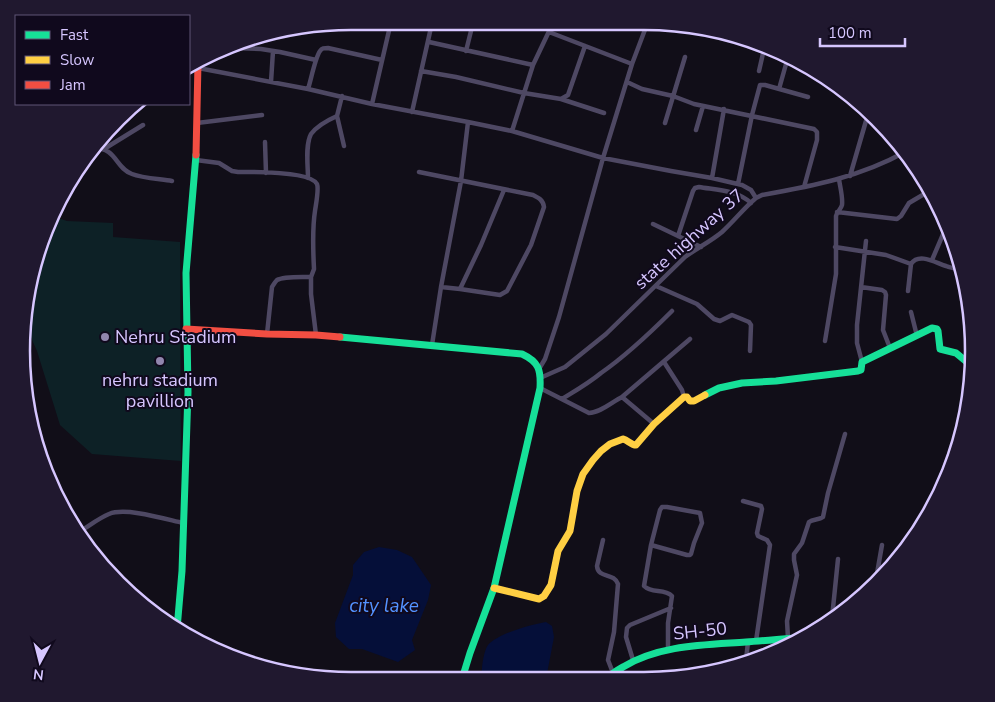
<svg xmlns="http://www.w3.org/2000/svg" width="995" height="702" viewBox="0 0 995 702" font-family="'Nunito Sans',sans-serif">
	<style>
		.green { fill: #0d2126 }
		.water { fill: #050f39 }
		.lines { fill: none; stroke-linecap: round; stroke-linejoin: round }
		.street { stroke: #4e4863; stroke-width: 4.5 }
		.fast { stroke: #16e098; stroke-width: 7 }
		.slow { stroke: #ffcf43; stroke-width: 7 }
		.jam { stroke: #f24e42; stroke-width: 7 }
		.poi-dot { fill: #9186ae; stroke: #10091d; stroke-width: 2 }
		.labels { text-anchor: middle; stroke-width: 4; stroke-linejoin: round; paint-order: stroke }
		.street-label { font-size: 18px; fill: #d6c6ff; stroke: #10091d }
		.poi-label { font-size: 18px; fill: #d6c6ff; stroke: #10091d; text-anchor: start }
		.water-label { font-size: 19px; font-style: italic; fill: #5492ff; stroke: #10091d }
		.rim { fill: none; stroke: #d6c6ff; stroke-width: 2.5 }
	</style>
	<rect width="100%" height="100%" fill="#110e18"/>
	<path class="green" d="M52 216 67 221 113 223V237L180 242 181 461 92 454 60 425 37 351 24 322V308L46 225Z"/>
	<path class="water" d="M379 547 397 550 412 557 431 585 428 600 412 640 415 650 398 662 362 649H349L336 637 335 623 353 575V565L364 552Z
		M546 622 552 626 554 637 546 679H482C481 671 483 652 488 645 499 633 530 625 546 622Z
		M201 644C213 644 222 645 232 651L234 658Z"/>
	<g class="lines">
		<path class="street" d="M634 26 645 30
			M549 32 632 64
			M429 42 533 65
			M232 48 261 49 280 52 316 60
			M466 51 473 23
			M198 68 308 89 372 104 468 122 512 131 603 158 671 171 712 178 742 185 751 190 756 198
			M421 71 456 77 524 93 561 99 604 113
			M759 71 764 49
			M271 82 273 51
			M627 82 642 89 673 96 694 104 814 129 817 132V140L804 187
			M308 89C311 80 315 58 320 51 322 48 324 48 328 48L382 60
			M779 89 788 57
			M561 99 568 95 585 46
			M372 104 391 22
			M412 112 432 23
			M337 116 344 146
			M197 123 262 115
			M665 123 685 57
			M696 130 703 106
			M512 131 533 65 552 25
			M265 142 266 173
			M94 148C117 148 115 168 132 174 142 178 160 179 172 181
			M104 149 143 125
			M196 160 219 163 232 171 238 172C252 172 310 171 317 184 319 189 316 204 315 211 312 230 313 250 314 269L311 277V294L316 335
			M419 172 533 195C539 198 543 200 544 207L531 245 507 291 500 295 460 289 441 287
			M850 176 868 114
			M308 178C308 167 305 145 311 134 317 126 328 120 337 116L342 96
			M712 178 724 109
			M738 184 752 115 760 85H765L808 97
			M837 212 897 219 901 216 909 203 931 190
			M653 224 701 247
			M678 236 693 191 695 188 699 187C716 190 737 190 751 203
			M835 247 886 255 911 264
			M932 260 947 225
			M656 286 697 304 714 319 720 321 732 315 749 322 751 325 750 351
			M861 287 882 290 885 292 886 295 883 330 890 348
			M460 289 481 245 504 190
			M908 291 911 264C919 252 936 263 946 266 951 268 957 269 962 270
			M911 312 917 336
			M267 334 272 287C274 284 275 282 277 280 284 276 303 277 311 277
			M825 341 836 274V216C837 212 841 209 842 205 843 197 840 187 839 179
			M432 345 441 287 461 181 468 122
			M664 362 682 390 684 397
			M862 362 857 343V325L866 241
			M539 369 545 359 559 317 603 158 632 64 646 27
			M540 378 565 367 606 334 685 257C697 248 710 242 722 232 734 221 744 208 756 198L762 195C813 186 860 177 905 152
			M540 388 589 413C600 413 612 402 622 397L654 424
			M622 397 690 339
			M562 399C575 391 589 383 601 373 627 355 650 333 672 311
			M743 501 761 506 762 509 757 533 758 536 767 540 770 545 756 641
			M79 532C89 526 99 518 109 514 126 507 165 519 183 523
			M603 540 597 566C598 579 614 572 618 584L614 632 608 660 613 673
			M651 545 660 510 662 507H667L700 513 702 523 694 543 691 554 690 555H687L651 545 644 586C652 594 664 588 672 596L668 623V649
			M875 585 882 545
			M832 618 838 559
			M788 638 787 621 797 575 794 560V554L802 543 809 522C813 519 819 520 823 517L828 493 845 434
			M633 660 626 637 627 628 630 625 671 608
			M746 660 748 642"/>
		<path class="fast" d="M340 337 522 354C539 362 541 370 540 388L494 588 470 653 462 679
			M705 395 719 388 742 383 776 381 858 371 861 370 862 362 932 328 937 329 938 331 940 349 956 353 973 367
			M177 629 182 571 188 392 186 273 196 155
			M607 678C612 674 617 670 623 667 659 645 704 645 746 642 765 641 784 638 803 638"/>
		<path class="slow" d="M494 588 539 599 544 596 551 585 558 551 570 531 577 491 583 474 593 460 601 451 610 444 623 439C628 440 631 445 636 445L654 424 684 397H687L690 401H694L705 395"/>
		<path class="jam" d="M196 155 198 63
			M186 329 267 334 316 335 340 337"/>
	</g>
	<g class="poi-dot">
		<circle cx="105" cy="337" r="5"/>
		<circle cx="160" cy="361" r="5"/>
	</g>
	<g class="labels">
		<g class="street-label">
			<text transform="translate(689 239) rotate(-42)" y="6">state highway 37</text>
			<text transform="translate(700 631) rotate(-6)" y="6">SH-50</text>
		</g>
		<g class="poi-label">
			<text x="115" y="343">Nehru Stadium</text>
			<text x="160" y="386" text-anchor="middle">nehru stadium<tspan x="160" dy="21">pavillion</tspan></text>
		</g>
		<g class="water-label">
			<text x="384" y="612">city lake</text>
		</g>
	</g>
	<path d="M0 0H995V702H0ZM351 30H644A321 321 0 0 1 965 351V351A321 321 0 0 1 644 672H351A321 321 0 0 1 30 351V351A321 321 0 0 1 351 30Z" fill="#20182f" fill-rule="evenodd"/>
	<path class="rim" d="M351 30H644A321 321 0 0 1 965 351V351A321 321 0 0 1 644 672H351A321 321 0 0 1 30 351V351A321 321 0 0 1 351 30Z"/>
	<rect x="15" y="15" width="175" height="90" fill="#10091d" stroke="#5f5577"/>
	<rect x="25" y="31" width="25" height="8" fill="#16e098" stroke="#5f5577"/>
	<text x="60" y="40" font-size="15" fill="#d6c6ff">Fast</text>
	<rect x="25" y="56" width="25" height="8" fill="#ffcf43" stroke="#5f5577"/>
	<text x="60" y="65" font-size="15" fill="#d6c6ff">Slow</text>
	<rect x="25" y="81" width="25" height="8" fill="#f24e42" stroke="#5f5577"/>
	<text x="60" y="90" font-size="15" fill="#d6c6ff">Jam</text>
	<g transform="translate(40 662) rotate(187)" stroke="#10091d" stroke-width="4" paint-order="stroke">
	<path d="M0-4L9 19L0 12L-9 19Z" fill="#d6c6ff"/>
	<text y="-8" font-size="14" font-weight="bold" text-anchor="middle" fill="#d6c6ff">N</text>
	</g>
	<path d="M820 38v8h85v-8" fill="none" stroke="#d6c6ff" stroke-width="2.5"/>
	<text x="828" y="38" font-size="15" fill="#d6c6ff" stroke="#10091d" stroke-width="4" paint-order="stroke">100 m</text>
</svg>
